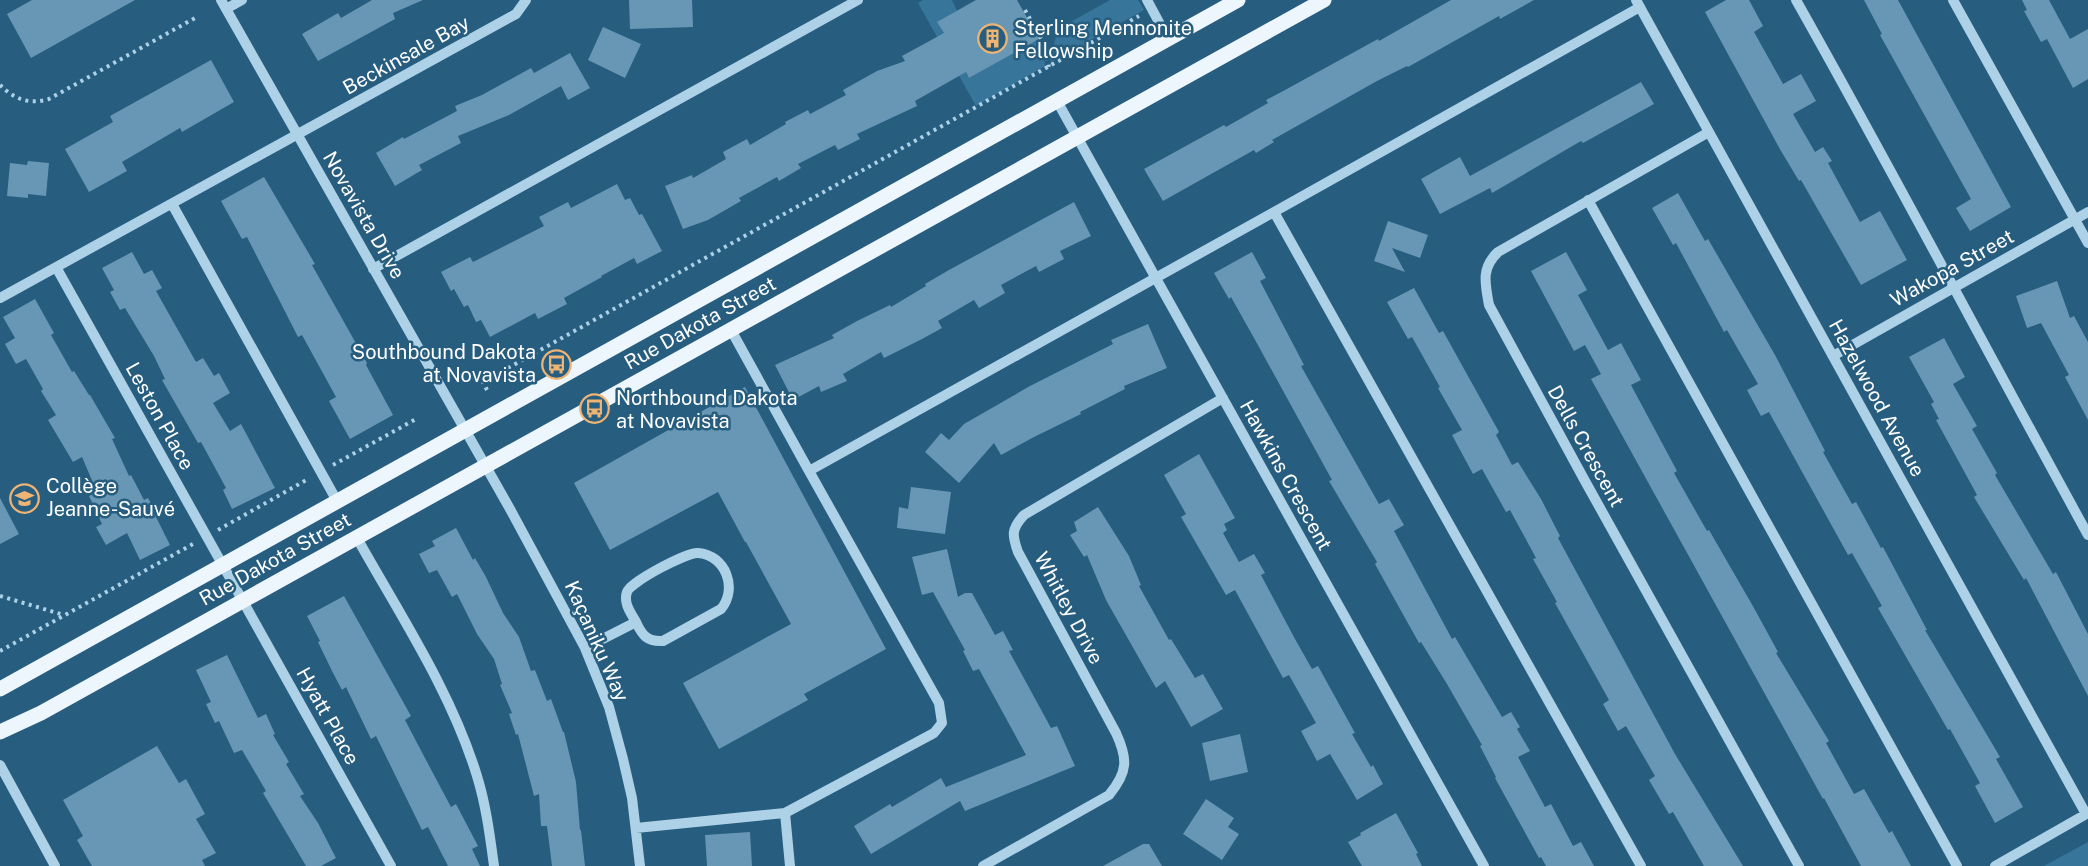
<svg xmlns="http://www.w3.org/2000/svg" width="2088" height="866" viewBox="0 0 2088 866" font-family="'Public Sans',sans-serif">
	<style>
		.green { fill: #37769a }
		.building { fill: #6797b4 }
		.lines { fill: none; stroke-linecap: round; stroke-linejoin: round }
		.path { stroke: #add1e6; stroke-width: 4; stroke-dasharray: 3 4.5; stroke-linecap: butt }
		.minor { stroke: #add1e6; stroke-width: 10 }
		.major { stroke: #eef6fd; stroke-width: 15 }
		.labels { text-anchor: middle; stroke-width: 5; stroke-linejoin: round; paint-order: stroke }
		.poi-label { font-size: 20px; fill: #fff; stroke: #275d7f; text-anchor: start }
		.street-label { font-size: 20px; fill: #fff; stroke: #275d7f }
	</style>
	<rect width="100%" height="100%" fill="#275d7f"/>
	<path class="green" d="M923 0H952L957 11 938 22 969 78 1036 40 1044 58 1045 66 976 106 918 3Z
		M1110 0H1138L1144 10 1051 62 1050 59 1058 29Z
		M2088 842V866H2044Z"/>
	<path class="building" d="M32 0H135L31 58 7 14Z
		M372 0H423L393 13 395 19 318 61 302 34 338 13 341 18Z
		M629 0H692L693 27 630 29Z
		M976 0H1017L1039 39 969 78 966 72 915 101 917 106 857 134 860 139 838 150 835 145 798 164 801 168 779 181 777 177 739 198 741 201 708 220 683 229 665 186 692 175 693 178 726 159 723 152 747 139 750 145 786 124 785 122 808 110 810 114 846 95 843 90 877 71 905 61 902 56 944 33 937 22Z
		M1451 0H1534L1500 19 1499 16 1408 67 1407 66 1377 81 1272 140 1274 142 1256 153 1254 150 1163 201 1144 169 1224 125 1226 127 1268 103 1266 100 1285 90 1378 39 1379 41Z
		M1726 0H1749L1763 26 1754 32 1783 84 1801 74 1816 101 1793 114 1815 152 1823 147 1832 161 1828 163 1860 222 1880 211 1907 260 1861 285 1801 180 1799 181 1781 151 1705 12Z
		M1864 0H1898L2011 207 1970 231 1956 208 1971 199 1880 35 1882 34Z
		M2022 0H2049L2070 39 2088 29V79L2073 88 2047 39 2041 42 2024 11 2027 10Z
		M603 27 641 44 625 78 588 60Z
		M570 53 590 88 568 100 561 86 509 115 458 136 461 143 419 165 422 170 395 186 376 153 403 137 404 139 457 111 455 106 482 95 531 68 534 73Z
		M211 60 234 102 182 132 180 128 122 162 127 171 89 192 65 149 113 122 110 116Z
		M1641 82 1654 104 1583 143 1581 141 1492 193 1490 188 1440 214 1421 179 1460 157 1470 176Z
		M28 161 49 163 46 196 28 194V198L7 196 10 163 27 165Z
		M264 177 315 264 312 265 367 363 366 365 393 415 350 439 329 401 336 397 302 335 298 337 247 237 242 239 221 201Z
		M617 184 625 200 630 198 639 215 642 214 662 251 637 264 634 258 601 276 602 277 564 298 567 304 538 319 535 313 490 337 481 320 476 322 468 305 464 307 454 289 451 291 441 272 470 257 473 262 544 226 539 217 568 202 571 208Z
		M1678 193 1705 241 1708 239 1775 355 1825 451 1823 452 1852 504 1856 502 1881 548 1883 547 1927 630H1925L2000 757 1996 759 2023 807 1995 823 1975 786 1980 783 1950 729 1948 730 1878 608 1882 606 1852 553 1848 555 1769 412 1761 416 1747 390 1758 384 1727 330 1724 332 1676 243 1673 245 1652 208Z
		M1074 202 1091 236 1060 251 1064 259 1039 272 1036 266 1001 285 1005 293 979 308 974 300 938 321 942 328 922 339 884 358 881 352 843 374 847 381 821 392 819 386 793 400 775 365 834 338 832 335 857 321 890 305 891 307 926 286 925 284 949 270Z
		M1388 221 1428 235 1420 258 1392 248 1405 272 1374 261Z
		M132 252 144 274 152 270 162 288 156 291 196 362 203 358 214 376 219 373 230 393 213 403 230 431 241 424 275 488 232 509 223 490 226 488 201 442 198 443 162 380 165 379 154 356 125 308 120 310 110 292 114 290 102 268Z
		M1252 252 1266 278 1260 281 1304 365 1301 366 1379 504 1389 499 1404 525 1394 531 1452 639 1455 637 1502 717 1511 712 1520 727 1517 729 1530 751 1518 757 1545 807 1551 804 1573 846 1581 842 1594 866H1546L1541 857 1539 858 1495 778 1496 777 1480 746 1482 745 1447 684 1421 642 1419 643 1395 600 1375 564 1377 562 1329 481 1332 480 1259 347 1231 297 1229 299 1214 273Z
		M1566 252 1587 290 1578 295 1608 350 1621 343 1641 380 1631 385 1677 471 1674 473 1707 531 1709 530 1754 608 1778 652 1776 653 1829 741 1826 743 1854 794 1864 789 1889 833 1892 831 1911 866H1861L1824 798 1823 799 1591 379 1601 374 1585 345 1574 351 1531 271Z
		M2057 281 2070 318 2074 316 2088 342V420L2065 377 2069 375 2041 323 2027 328 2016 296Z
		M1414 288 1439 333 1443 331 1499 432 1496 435 1512 465 1518 462 1541 499 1560 536 1558 538 1675 754 1743 866H1704L1673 812 1669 814 1649 780 1655 776 1626 726 1618 731 1603 704 1609 700 1555 603 1557 602 1533 559 1536 558 1510 510 1506 512 1482 469 1473 474 1452 435 1462 430 1438 388 1440 387 1412 337 1408 339 1387 302Z
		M35 299 54 333 51 335 72 372 74 371 89 395H90L115 438 112 439 129 476 131 475 144 500 148 498 158 516 156 517 170 545 140 560 127 533 106 545 96 527 102 524 89 496 97 492 82 457 73 462 48 420 56 415 41 391 43 389 26 359 16 364 5 344 15 338 3 317Z
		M1148 324 1167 368 1124 386 1125 389 1080 412 1081 414 1034 437 1001 455 994 443 959 483 925 452 941 433 949 440 964 424 1030 386 1113 344 1111 340Z
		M1944 338 1965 377 1953 384 1977 426 1972 429 1997 473 1995 475 2053 574 2056 572 2088 634V696L2026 578 2024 580 1974 497 1977 495 1936 420 1939 419 1931 404 1934 402 1909 357Z
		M745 387 886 649 804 694 808 700 719 749 683 683 791 624 746 542H745L718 492 610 550 574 483Z
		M1199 454 1235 518 1224 524 1227 530 1223 533 1239 562 1254 554 1265 573 1261 575 1295 639 1312 669 1318 666 1355 733 1352 734 1371 767 1373 765 1383 784 1357 800 1330 754 1317 761 1301 731 1316 723 1289 675 1283 678 1235 590 1226 595 1181 517 1186 514 1164 475Z
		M911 487 951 492 945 534 897 528 899 507 908 509Z
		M0 498 19 534 0 544Z
		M1098 507 1129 556 1141 585 1139 586 1169 640 1171 639 1195 678 1203 674 1223 709 1191 727 1165 681 1156 688 1106 600 1087 555 1084 557 1070 535 1077 531 1074 522Z
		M456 528 473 560 475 558 486 577 503 613 519 637 531 671 535 670 547 701 551 699 563 732H564L576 782 580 830H581L585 866H552L547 826H541L539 794 534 796 518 734 516 735 509 714 512 713 500 685 502 684 494 659 477 634 457 594 452 597 437 570 429 573 419 554 435 546 432 541Z
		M947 549 958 597 965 593H972L995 635 1003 631 1013 650 1009 651 1051 728 1057 726 1075 766 965 811 960 801 871 854 854 826 890 804 892 807 941 778 946 787 1026 755 979 669 973 671 963 651 965 650 933 592 922 595 912 557Z
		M344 596 411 716 405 720 426 760 451 807 456 804 478 846 472 849 480 866H448L428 827 422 830 376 736 371 739 346 687 342 690 332 671 318 642 320 641 307 616Z
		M227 655 258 718 266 714 275 734 273 735 289 762 286 764 304 794 300 796 318 823 336 858 321 866H306L263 793 266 791 242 750 234 753 219 721 215 723 206 704 211 702 196 670Z
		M1240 734 1248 772 1210 781 1202 743Z
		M157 746 179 783 186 779 205 814 196 819 216 853 202 860 205 866H92L77 840 83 836 63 800Z
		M1206 799 1234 818 1228 827 1239 834 1222 860 1183 834Z
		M1396 813 1418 853 1416 854 1422 866H1362L1348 842 1361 835 1360 833Z
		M750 832 752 866H707L705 835Z
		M1143 844H1149L1162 866H1103Z"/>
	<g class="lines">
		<path class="path" d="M1025 10 1044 44 1049 67
			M0 85C14 99 29 105 49 99L195 18
			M487 390 483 382 1139 16
			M333 465 416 419
			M218 530 308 479
			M0 596 64 615
			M0 651 193 544"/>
		<path class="minor" d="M221 0 510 509 585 648 609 707 623 759 632 798 640 866
			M1147 0 1168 39
			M1636 0 2086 814
			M1796 0C1896 177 1990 357 2088 535
			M1953 0 2088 243
			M1640 7 1274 212 1641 866
			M226 9 242 0
			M1057 101 1484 866
			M1709 132 1498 252C1481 268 1485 283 1489 305L1585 481 1799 866
			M1588 200 1957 866
			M172 204 337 501
			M56 267 391 866
			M373 269 858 0
			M0 298 516 14 526 0
			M731 330 809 471
			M1833 356 2088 212
			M357 538C400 615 451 691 477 776 486 805 490 836 494 866
			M585 648 636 622C642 635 647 642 663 641L721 609C738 589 726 555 698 553 687 552 630 582 627 592 623 603 631 613 636 622
			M0 765 55 866
			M785 813 790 866
			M636 828 785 813 934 733 942 723 939 703 809 471 1274 212
			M983 866 1109 795C1128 772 1128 759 1116 733L1018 552C1012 535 1011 529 1024 515L1223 398
			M1995 866 2088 813"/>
		<path class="major" d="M0 689 1238 0
			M0 732 41 713 1324 0"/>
	</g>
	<defs>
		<symbol id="building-ring" viewBox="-11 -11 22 22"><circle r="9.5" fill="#275d7f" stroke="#eeb473" stroke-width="1.5"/><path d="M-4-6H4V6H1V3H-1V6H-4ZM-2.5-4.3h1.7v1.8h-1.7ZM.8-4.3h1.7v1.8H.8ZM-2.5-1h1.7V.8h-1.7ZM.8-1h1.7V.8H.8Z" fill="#eeb473"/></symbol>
		<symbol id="bus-ring" viewBox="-11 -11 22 22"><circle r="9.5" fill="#275d7f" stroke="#eeb473" stroke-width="1.5"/><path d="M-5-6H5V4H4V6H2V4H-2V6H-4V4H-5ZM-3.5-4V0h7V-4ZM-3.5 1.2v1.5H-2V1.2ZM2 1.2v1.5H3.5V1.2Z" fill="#eeb473"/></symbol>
		<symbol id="school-ring" viewBox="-11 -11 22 22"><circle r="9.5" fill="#275d7f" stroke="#eeb473" stroke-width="1.5"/><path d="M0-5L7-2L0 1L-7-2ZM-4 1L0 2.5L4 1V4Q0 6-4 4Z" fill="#eeb473"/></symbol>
	</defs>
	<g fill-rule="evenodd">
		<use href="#building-ring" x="976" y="22" width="33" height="33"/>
		<use href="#bus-ring" x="540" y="348" width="33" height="33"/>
		<use href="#bus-ring" x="578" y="392" width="33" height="33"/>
		<use href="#school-ring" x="8" y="482" width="33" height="33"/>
	</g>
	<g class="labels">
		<g class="poi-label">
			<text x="1014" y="35">Sterling Mennonite<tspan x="1014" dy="23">Fellowship</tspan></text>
			<text x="536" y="359" text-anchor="end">Southbound Dakota<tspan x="536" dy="23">at Novavista</tspan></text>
			<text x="616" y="405">Northbound Dakota<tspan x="616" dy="23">at Novavista</tspan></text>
			<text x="46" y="493">Collège<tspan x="46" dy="23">Jeanne-Sauvé</tspan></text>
		</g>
		<g class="street-label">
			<text transform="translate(406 55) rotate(-29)" y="7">Beckinsale Bay</text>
			<text transform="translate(364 215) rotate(60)" y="7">Novavista Drive</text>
			<text transform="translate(1952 268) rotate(-29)" y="7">Wakopa Street</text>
			<text transform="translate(700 323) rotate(-29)" y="7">Rue Dakota Street</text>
			<text transform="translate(1877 398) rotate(61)" y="7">Hazelwood Avenue</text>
			<text transform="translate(160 416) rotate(61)" y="7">Leston Place</text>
			<text transform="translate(1586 446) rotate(61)" y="7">Dells Crescent</text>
			<text transform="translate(1286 475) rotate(61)" y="7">Hawkins Crescent</text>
			<text transform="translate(275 559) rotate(-29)" y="7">Rue Dakota Street</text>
			<text transform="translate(1069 608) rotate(62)" y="7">Whitley Drive</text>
			<text transform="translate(597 641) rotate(66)" y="7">Kaçaniku Way</text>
			<text transform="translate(328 716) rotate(61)" y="7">Hyatt Place</text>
		</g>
	</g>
</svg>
